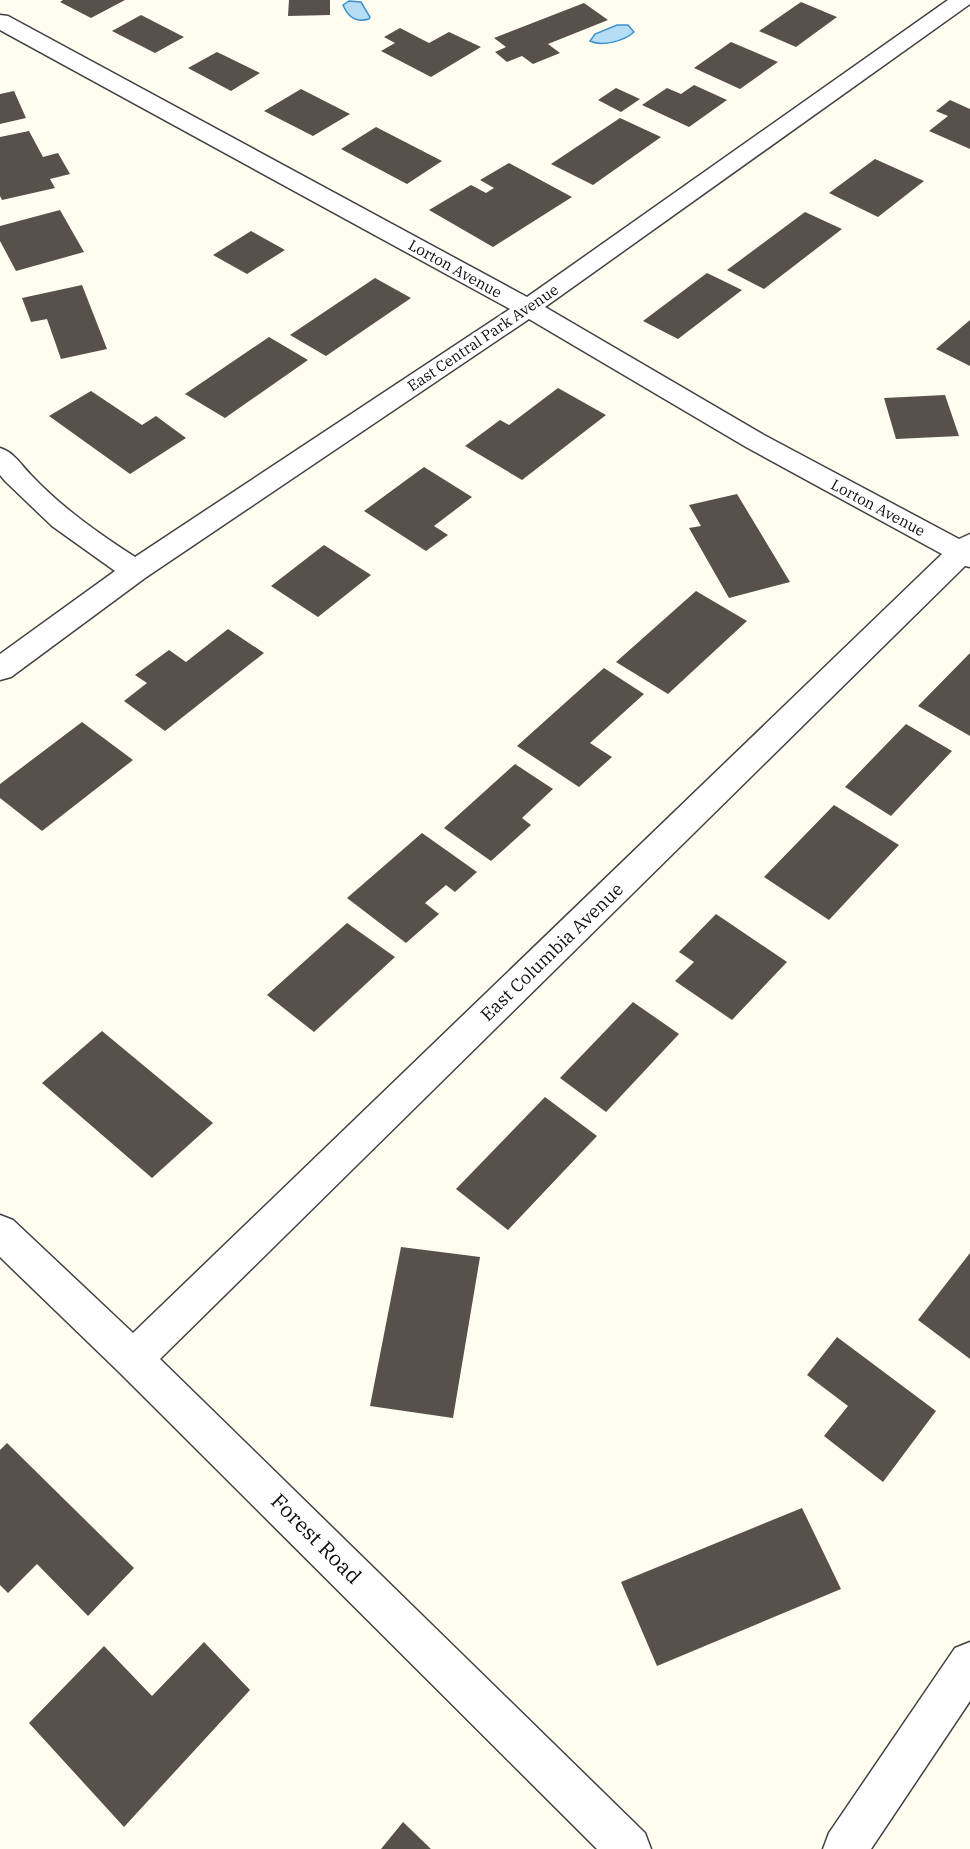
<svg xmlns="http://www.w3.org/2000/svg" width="970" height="1849" viewBox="0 0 970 1849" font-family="'IBM Plex Serif',serif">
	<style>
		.water { fill: #b5ddf5; stroke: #3d91cc; stroke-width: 1.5 }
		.building { fill: #57504b }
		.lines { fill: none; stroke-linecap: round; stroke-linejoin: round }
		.street-casing { stroke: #414141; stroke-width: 3 }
		.street { fill: #fff; fill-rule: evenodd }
		.labels { text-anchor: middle; stroke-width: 6; stroke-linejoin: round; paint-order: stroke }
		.far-street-label { font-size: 15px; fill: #0e0e0e; stroke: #fff }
		.street-label { font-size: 18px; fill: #0e0e0e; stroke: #fff }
		.near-street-label { font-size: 21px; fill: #0e0e0e; stroke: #fff }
	</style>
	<rect width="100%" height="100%" fill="#fffcf0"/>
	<path class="water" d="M349 1 361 2 370 17 369 19C356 23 348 17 343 5Z
		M617 25H628L634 32C624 41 602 47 590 41L595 34Z"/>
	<path class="building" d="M63 0H125L91 18 60 2Z
		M289 0H330V15L288 16Z
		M801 2 837 17 796 47 759 31Z
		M584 3 608 20 548 44 560 53 533 64 522 56 507 62 495 52 506 47 494 38Z
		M141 15 184 37 155 53 112 31Z
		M400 28 429 43 449 32 481 47 431 77 381 51 395 43 384 37Z
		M731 42 778 62 740 89 694 68Z
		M217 52 260 73 231 91 188 68Z
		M694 85 727 100 689 127 642 105 667 88 681 94Z
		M616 88 640 99 621 112 598 100Z
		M301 89 350 114 313 136 264 111Z
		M14 91 26 118 0 124V94Z
		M950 100 970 109V149L929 131 948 116 936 111Z
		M620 118 661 137 593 185 551 164Z
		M376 127 442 161 407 184 341 149Z
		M29 131 43 157 58 153 70 174 50 179 55 188 2 200 0 196V137Z
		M875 159 924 181 878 217 829 193Z
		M509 163 572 197 493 247 429 210 471 185 486 193 494 188 480 180Z
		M60 210 84 252 16 271 0 241V226Z
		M805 212 842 229 764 289 727 270Z
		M251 231 285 250 247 274 213 255Z
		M707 273 742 290 678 339 643 321Z
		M375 278 411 298 326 356 290 335Z
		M82 285 107 349 61 359 47 319 31 322 22 298Z
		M970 320V366L936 349Z
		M269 337 308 360 225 418 185 394Z
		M558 388 606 415 522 480 465 446 500 420 509 425Z
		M91 391 142 425 156 416 186 438 130 474 49 416Z
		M945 395 959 436 896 439 884 398Z
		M424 467 472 497 434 526 448 535 426 551 364 511Z
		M737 494 790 582 729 598 689 528 701 526 689 505Z
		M324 545 371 575 318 617 271 586Z
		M696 591 747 621 668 694 616 662Z
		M228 629 264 653 165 731 124 701 147 683 135 675 169 650 186 662Z
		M970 653V736L918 706Z
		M604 668 644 694 590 743 612 757 579 787 517 746Z
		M82 722 133 760 42 831 0 798V784Z
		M906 724 952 751 891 816 845 787Z
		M515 764 553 789 522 818 531 825 491 861 444 828Z
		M834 805 899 845 829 920 764 877Z
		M422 833 477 872 455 892 446 885 425 903 439 914 406 943 347 898Z
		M716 914 787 962 732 1020 675 981 694 962 679 952Z
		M347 923 395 957 314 1032 267 995Z
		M633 1002 679 1034 606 1112 560 1078Z
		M102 1031 213 1123 152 1178 42 1083Z
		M545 1097 597 1136 508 1230 456 1189Z
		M401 1247 480 1257 453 1418 370 1406Z
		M970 1253V1359L918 1320Z
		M837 1337 936 1411 883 1482 824 1436 848 1406 807 1375Z
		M7 1443 134 1568 88 1616 37 1564 8 1593 0 1585V1450Z
		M802 1508 841 1589 657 1666 621 1582Z
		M204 1642 250 1690 124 1827 29 1723 104 1646 152 1696Z
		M403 1822 431 1849H381Z"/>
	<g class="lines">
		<defs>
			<path id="street" d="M948 0H970V4L545 307 764 435 959 539 970 534V567L965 566 160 1359 645 1833 651 1849H597L119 1372 0 1257V1215L13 1220 133 1333 942 554 746 447 529 319 145 578 11 677 0 680V654L115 571 52 526 5 481 0 475V448C14 452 21 465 31 475 62 508 98 533 135 557L510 309 0 30V15L8 16 527 297Z
				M970 1642V1701L871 1849H823L829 1833 955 1648Z"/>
		</defs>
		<use href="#street" class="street-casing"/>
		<use href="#street" class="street"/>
	</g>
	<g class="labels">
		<g class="far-street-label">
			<text transform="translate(455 269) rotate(29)" y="5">Lorton Avenue</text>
			<text transform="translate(483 338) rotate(-34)" y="5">East Central Park Avenue</text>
			<text transform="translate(878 508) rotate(28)" y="5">Lorton Avenue</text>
		</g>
		<g class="street-label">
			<text transform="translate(552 952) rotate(-44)" y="6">East Columbia Avenue</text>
		</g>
		<g class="near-street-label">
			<text transform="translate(316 1539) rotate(45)" y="7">Forest Road</text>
		</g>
	</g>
</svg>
